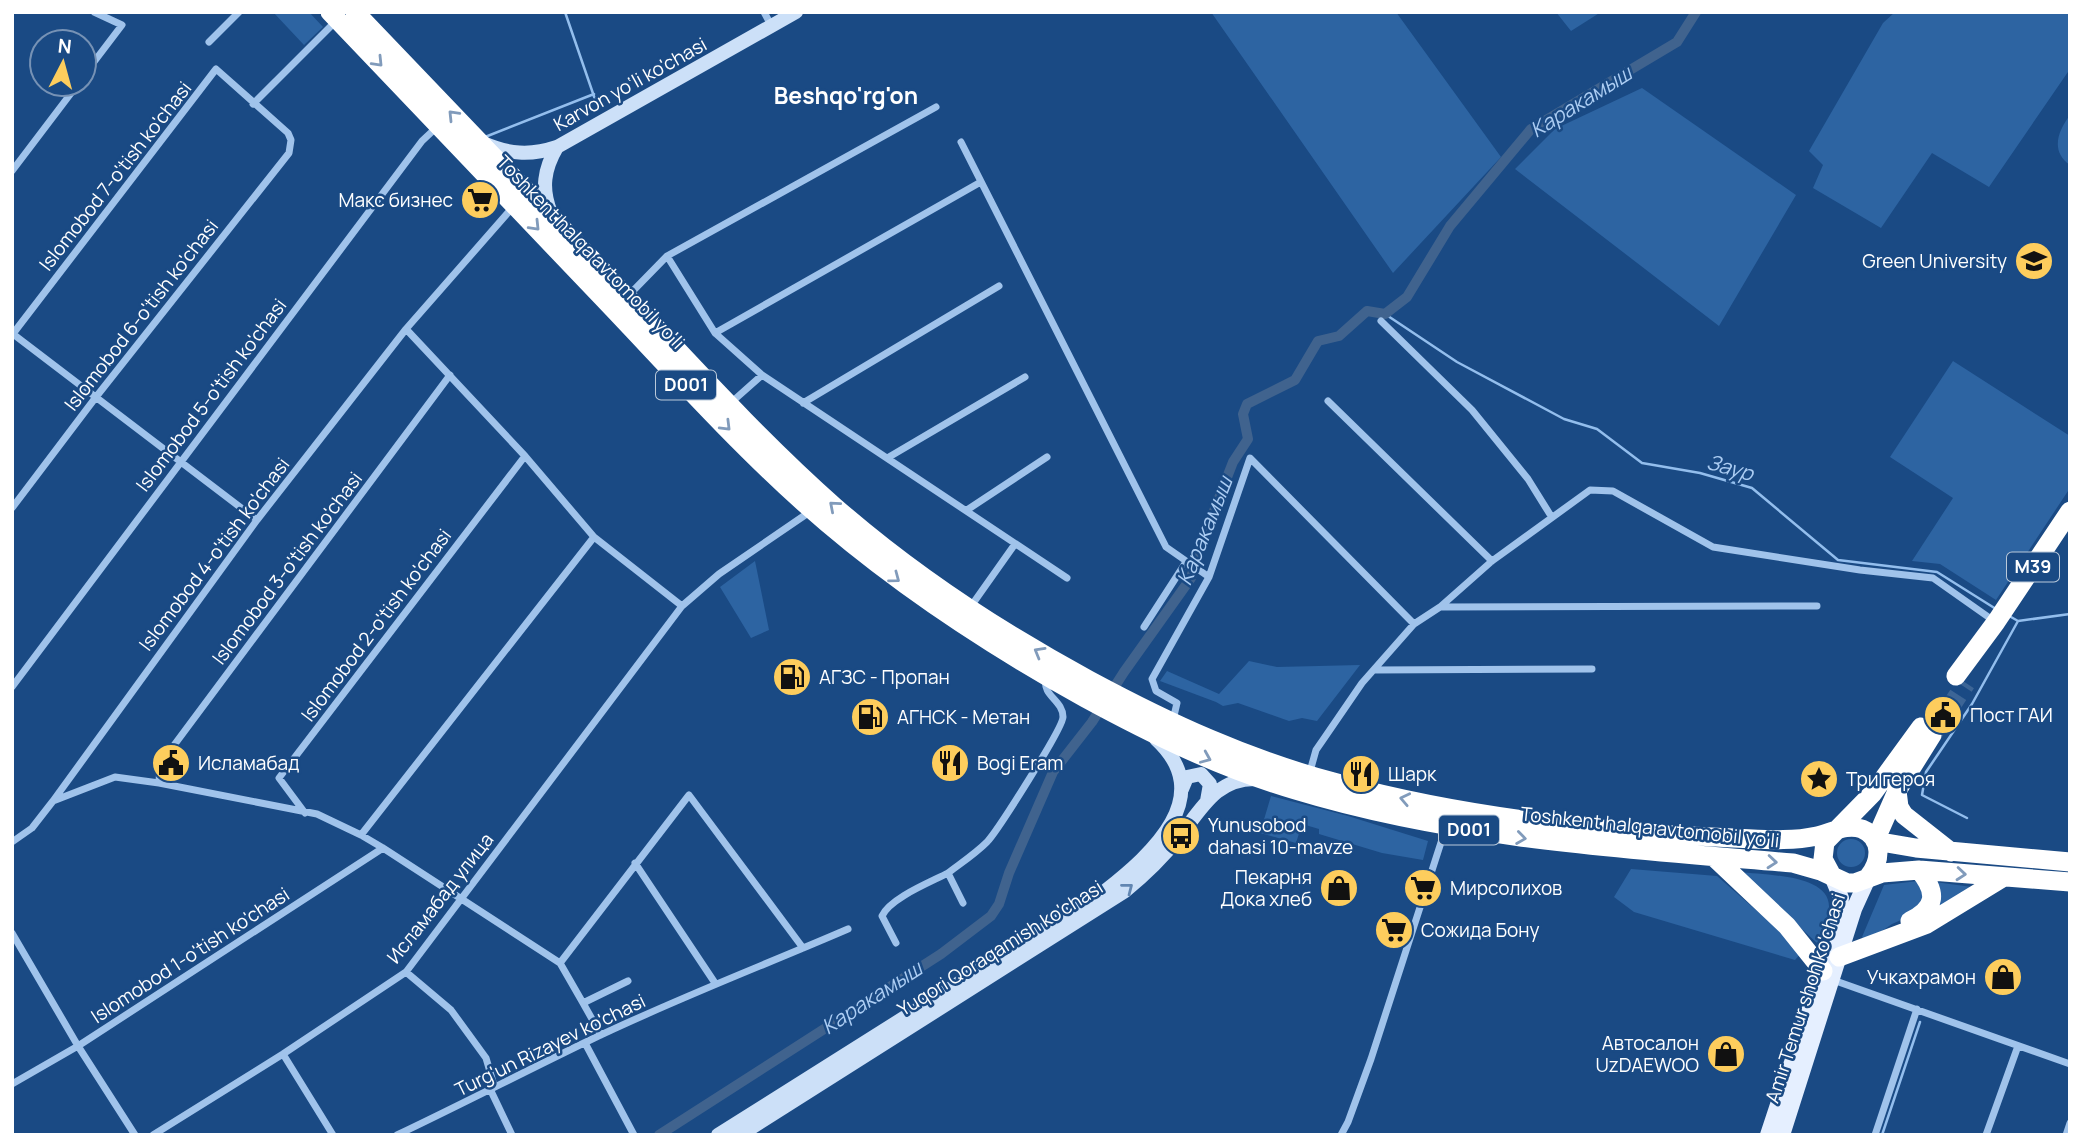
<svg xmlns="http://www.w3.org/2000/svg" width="2082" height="1147" viewBox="0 0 2082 1147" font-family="Manrope,sans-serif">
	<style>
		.green { fill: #2d64a2 }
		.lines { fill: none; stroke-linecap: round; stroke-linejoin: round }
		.stream { stroke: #93beed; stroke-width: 2.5 }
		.canal { stroke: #40638e; stroke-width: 10 }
		.highway-tunnel { stroke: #3c6596; stroke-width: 19; stroke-dasharray: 19 10; stroke-linecap: butt }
		.street { stroke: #a0c3eb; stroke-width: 7 }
		.secondary { stroke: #cce0f8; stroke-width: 14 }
		.primary { stroke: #e5efff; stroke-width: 16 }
		.highway { stroke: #fff; stroke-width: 19 }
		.oneway { stroke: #819bbb }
		.oneway2 { stroke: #6186b2 }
		.labels { text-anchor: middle; stroke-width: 5; stroke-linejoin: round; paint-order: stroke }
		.shield { fill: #1a4a84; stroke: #bac9da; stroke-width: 2 }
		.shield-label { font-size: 18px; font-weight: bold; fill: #fff }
		.street-label { font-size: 19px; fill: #fff; stroke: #1a4a84 }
		.poi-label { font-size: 19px; fill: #fff; stroke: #1a4a84; text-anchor: start }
		.water-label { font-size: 21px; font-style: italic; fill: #accdf3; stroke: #1a4a84 }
		.quarter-label { font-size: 23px; font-weight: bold; fill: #fff; stroke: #1a4a84 }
	</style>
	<rect width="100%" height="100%" fill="#1a4a84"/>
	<path class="green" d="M273 12H309L323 27 304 45Z
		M1211 12H1396L1501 157 1393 273Z
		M1556 12H1601L1571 31Z
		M1895 12H2070V69L1989 187 1932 153 1881 228 1813 188 1823 165 1809 151 1883 23Z
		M1642 88 1796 195 1719 326 1515 169 1555 129Z
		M2070 115V165C2050 151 2058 131 2070 115Z
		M1953 361 2070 436V488L1996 600 1940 564 1912 561 1953 498 1890 457Z
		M755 561 769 630 751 638 720 587Z
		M1249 661 1277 667 1360 665 1317 721 1302 718 1289 721 1238 703 1223 706 1216 702 1160 681 1167 671 1219 694Z
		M1271 796 1348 816 1428 841 1423 860 1382 853 1319 834V829L1302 824 1296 843 1260 833Z
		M1837 853a14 14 0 1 1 28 0a14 14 0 1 1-28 0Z
		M1631 869 1717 876 1803 951 1795 960 1634 912 1614 897Z
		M1740 872C1763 875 1830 874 1829 907 1829 919 1822 933 1818 944Z
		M1918 881 1925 897 1917 913 1892 924 1866 942 1862 937 1884 885Z
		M1935 882 1972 887 1940 910Z"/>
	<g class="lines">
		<path class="stream" d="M565 12 598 108
			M485 137 594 94
			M1385 314 1457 362 1564 419 1597 429 1642 463 1700 473 1752 488 1838 560 1937 572 1996 609
			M2011 617 2018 621 2070 614
			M1967 818 1922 795 1926 772 1972 704 2018 621
			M1882 1135 1920 1022"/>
		<path class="canal" d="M659 1135 941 954 991 916 999 904 1009 873 1053 772 1092 722 1124 672 1191 578 1198 552 1233 462 1248 439 1243 414 1247 404 1295 380 1318 341 1339 336 1367 311 1385 314 1407 297 1450 226 1531 129 1677 42 1696 12"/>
		<path class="highway-tunnel" d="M1932 735 1966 683"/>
		<path class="street" d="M764 12 771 25
			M209 42 239 12
			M84 75 122 25 94 12
			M253 104 337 20
			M961 142 1166 547 1209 577
			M12 171 78 84
			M667 256 715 333 762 375 1067 578
			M628 296 667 256 936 107
			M1381 321 1472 410 1528 479 1551 516
			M406 329 525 456 594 537 682 606
			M715 333 979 183
			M13 334 257 520
			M12 335 216 69 288 133 291 140 289 153 96 397 12 508
			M734 400 762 375
			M1328 401 1492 561
			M803 403 999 286
			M889 457 1025 377
			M967 510 1047 457
			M1441 607 1817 606
			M969 609 1015 544
			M1144 627 1186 562
			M1374 670 1592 669
			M12 687 422 141 438 126
			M1173 720 1177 703 1156 691 1152 679 1209 577 1250 458 1414 624
			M1309 775 1316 750 1325 737 1362 683 1414 624 1440 607 1492 561 1590 490 1613 491 1713 547 1860 570 1933 578 1994 621
			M159 783 160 764 450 375
			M53 801 257 520 406 329 513 207
			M305 813 279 778 525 456
			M361 835 594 537
			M12 842 32 828 53 801 115 777 159 783 317 814 361 835 383 848 560 963 583 1003
			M635 863 715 983
			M948 873C961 863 975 854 987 842 998 830 1063 728 1063 717 1063 700 1042 696 1046 679
			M12 933 78 1046 135 1135
			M896 943 882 916C890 898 931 882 948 873L963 903
			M560 963 689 795 803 948
			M406 972 451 1010 486 1058 493 1082 491 1091 512 1135
			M1833 980 2070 1064
			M601 1035 583 1003 628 981
			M585 1043 634 1135
			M283 1054 333 1135
			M12 1084 78 1046 383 848
			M153 1135 283 1054 406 972 682 606 719 574 811 511
			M397 1135C460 1105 522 1073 584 1043 670 1001 760 967 848 929
			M1341 1135 1348 1122 1371 1059 1446 827
			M1875 1135 1917 1009
			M1986 1135 2018 1046
			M2066 1135 2070 1123"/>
		<path class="secondary" d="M483 143C508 154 530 156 557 147L796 12
			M551 213C541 189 544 169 557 147
			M1182 789 1187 777 1201 774 1210 784 1207 801
			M718 1135 1105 891C1152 854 1218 796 1156 739
			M740 1135 1125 891C1145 875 1164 856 1180 836 1202 808 1217 778 1256 779"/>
		<path class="primary" d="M1768 1135 1838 923 1841 898 1831 874
			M1782 1135 1854 909 1869 876"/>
		<path class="highway" d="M330 12C420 106 509 200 599 294 666 364 731 437 803 502 889 579 984 642 1085 698 1153 735 1221 768 1295 790 1456 839 1626 849 1793 863L1821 871 1847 883H1855L1882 873 1919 870 2070 882
			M355 12C443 104 531 196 619 288 689 362 758 439 835 507 913 575 998 631 1089 680 1169 723 1249 760 1337 783 1466 818 1600 832 1733 838 1761 839 1790 842 1817 836 1831 833 1847 823 1862 829 1883 838 1881 861 1869 876
			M1956 676 1996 622 2070 511
			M1897 791 1899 807 1904 815 1951 852
			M1875 841 1916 848 2070 862
			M1875 841 1897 791 1932 735
			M1714 857 1787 926 1823 971
			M1831 874 1823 859 1825 842 1873 793 1921 727
			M1910 921C1936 908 1938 893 1919 870
			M1839 957 1927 924 2004 877"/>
	</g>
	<defs><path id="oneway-chevron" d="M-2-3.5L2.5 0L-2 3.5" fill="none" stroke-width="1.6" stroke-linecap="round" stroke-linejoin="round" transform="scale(1.75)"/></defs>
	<g class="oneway">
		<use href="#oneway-chevron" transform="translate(378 62) rotate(46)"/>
		<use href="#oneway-chevron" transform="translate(453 115) rotate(-134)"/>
		<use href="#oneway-chevron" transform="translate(535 226) rotate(46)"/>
		<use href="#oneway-chevron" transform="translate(726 426) rotate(45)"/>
		<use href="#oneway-chevron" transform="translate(834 506) rotate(-139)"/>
		<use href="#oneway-chevron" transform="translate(895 578) rotate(37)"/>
		<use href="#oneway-chevron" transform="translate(1039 652) rotate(-150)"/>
		<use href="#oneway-chevron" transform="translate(1206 758) rotate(23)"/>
		<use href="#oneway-chevron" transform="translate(1405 799) rotate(-168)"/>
		<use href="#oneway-chevron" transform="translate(1521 838) rotate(8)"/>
		<use href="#oneway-chevron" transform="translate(1772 862) rotate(5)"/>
		<use href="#oneway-chevron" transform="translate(1961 874) rotate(5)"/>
	</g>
	<use class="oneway2" href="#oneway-chevron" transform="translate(1128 888) rotate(-38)"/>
	<defs>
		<symbol id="supermarket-disc" viewBox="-11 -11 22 22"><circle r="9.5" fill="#fdcd5d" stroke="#1a4a84"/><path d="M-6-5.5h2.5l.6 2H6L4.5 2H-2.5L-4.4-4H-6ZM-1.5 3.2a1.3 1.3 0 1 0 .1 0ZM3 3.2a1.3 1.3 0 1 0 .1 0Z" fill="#111"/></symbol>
		<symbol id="university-disc" viewBox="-11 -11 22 22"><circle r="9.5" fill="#fdcd5d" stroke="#1a4a84"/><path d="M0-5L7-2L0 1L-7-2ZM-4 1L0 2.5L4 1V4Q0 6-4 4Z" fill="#111"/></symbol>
		<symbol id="fuel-disc" viewBox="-11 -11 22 22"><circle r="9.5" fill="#fdcd5d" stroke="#1a4a84"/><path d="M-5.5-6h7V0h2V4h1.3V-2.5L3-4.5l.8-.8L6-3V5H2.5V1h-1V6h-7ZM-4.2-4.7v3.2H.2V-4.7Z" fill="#111"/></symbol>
		<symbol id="civic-disc" viewBox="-11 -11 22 22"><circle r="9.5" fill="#fdcd5d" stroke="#1a4a84"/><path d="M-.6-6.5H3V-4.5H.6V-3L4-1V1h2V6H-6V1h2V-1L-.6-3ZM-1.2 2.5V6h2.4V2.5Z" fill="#111"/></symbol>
		<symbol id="restaurant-disc" viewBox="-11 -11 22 22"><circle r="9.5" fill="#fdcd5d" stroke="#1a4a84"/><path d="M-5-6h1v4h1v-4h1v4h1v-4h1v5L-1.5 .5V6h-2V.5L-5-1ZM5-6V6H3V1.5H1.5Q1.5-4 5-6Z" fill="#111"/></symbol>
		<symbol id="sight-disc" viewBox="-11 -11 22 22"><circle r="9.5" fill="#fdcd5d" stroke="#1a4a84"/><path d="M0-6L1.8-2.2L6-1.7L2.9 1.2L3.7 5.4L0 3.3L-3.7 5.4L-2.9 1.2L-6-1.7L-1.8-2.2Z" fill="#111"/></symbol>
		<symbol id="bus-disc" viewBox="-11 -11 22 22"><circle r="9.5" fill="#fdcd5d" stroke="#1a4a84"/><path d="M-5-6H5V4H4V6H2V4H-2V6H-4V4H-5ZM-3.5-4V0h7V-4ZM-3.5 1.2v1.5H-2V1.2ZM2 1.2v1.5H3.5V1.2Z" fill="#111"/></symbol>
		<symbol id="shop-disc" viewBox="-11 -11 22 22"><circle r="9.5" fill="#fdcd5d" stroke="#1a4a84"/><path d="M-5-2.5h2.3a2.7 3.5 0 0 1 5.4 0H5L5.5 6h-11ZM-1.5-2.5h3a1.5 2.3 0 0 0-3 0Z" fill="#111"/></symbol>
	</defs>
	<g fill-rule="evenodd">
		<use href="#supermarket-disc" x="458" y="178" width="44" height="44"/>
		<use href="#university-disc" x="2012" y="239" width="44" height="44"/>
		<use href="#fuel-disc" x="770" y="655" width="44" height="44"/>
		<use href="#civic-disc" x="1921" y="693" width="44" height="44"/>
		<use href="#fuel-disc" x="848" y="695" width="44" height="44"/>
		<use href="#civic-disc" x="149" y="741" width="44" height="44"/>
		<use href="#restaurant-disc" x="928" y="741" width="44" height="44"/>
		<use href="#restaurant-disc" x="1339" y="752" width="44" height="44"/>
		<use href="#sight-disc" x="1797" y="757" width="44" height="44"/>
		<use href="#bus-disc" x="1159" y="814" width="44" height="44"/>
		<use href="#shop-disc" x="1317" y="866" width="44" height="44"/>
		<use href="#supermarket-disc" x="1401" y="866" width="44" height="44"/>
		<use href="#supermarket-disc" x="1372" y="908" width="44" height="44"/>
		<use href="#shop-disc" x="1981" y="955" width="44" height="44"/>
		<use href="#shop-disc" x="1704" y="1032" width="44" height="44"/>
	</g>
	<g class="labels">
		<g class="shield">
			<rect x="656" y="370.5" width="60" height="29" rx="5"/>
			<rect x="2007" y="552.5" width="52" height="29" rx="5"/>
			<rect x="1439" y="815.5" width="60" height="29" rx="5"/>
		</g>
		<g class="shield-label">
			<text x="686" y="391">D001</text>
			<text x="2033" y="573">M39</text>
			<text x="1469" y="836">D001</text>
		</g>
		<g class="street-label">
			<text transform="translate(630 84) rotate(-29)" y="7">Karvon yo‘li ko'chasi</text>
			<text transform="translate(115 176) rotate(-52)" y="7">Islomobod 7-o'tish ko'chasi</text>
			<text transform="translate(591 252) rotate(46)" y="7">Toshkent halqa avtomobil yo'li</text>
			<text transform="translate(141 315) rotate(-52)" y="7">Islomobod 6-o'tish ko'chasi</text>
			<text transform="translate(211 395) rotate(-53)" y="7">Islomobod 5-o'tish ko'chasi</text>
			<text transform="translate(214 554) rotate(-53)" y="7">Islomobod 4-o'tish ko'chasi</text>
			<text transform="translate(287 568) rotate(-53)" y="7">Islomobod 3-o'tish ko'chasi</text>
			<text transform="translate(376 625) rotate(-53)" y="7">Islomobod 2-o'tish ko'chasi</text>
			<text transform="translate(1650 827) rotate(6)" y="7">Toshkent halqa avtomobil yo'li</text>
			<text transform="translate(440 898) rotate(-52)" y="7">Исламабад улица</text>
			<text transform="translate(1000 948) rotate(-32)" y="7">Yuqori Qoraqamish ko'chasi</text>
			<text transform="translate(190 955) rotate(-33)" y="7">Islomobod 1-o'tish ko'chasi</text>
			<text transform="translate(1805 998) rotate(-72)" y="7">Amir Temur shoh ko'chasi</text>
			<text transform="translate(550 1045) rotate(-26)" y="7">Turg'un Rizayev ko'chasi</text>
		</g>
		<g class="poi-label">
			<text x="453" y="207" text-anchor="end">Макс бизнес</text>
			<text x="2007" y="268" text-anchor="end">Green University</text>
			<text x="819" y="684">АГЗС - Пропан</text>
			<text x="1970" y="722">Пост ГАИ</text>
			<text x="897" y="724">АГНСК - Метан</text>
			<text x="198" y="770">Исламабад</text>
			<text x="977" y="770">Bogi Eram</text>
			<text x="1388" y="781">Шарк</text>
			<text x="1846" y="786">Три героя</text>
			<text x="1208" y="832">Yunusobod<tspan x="1208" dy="22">dahasi 10-mavze</tspan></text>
			<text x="1312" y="884" text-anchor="end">Пекарня<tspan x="1312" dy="22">Дока хлеб</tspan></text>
			<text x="1450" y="895">Мирсолихов</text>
			<text x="1421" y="937">Сожида Бону</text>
			<text x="1976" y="984" text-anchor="end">Учкахрамон</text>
			<text x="1699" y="1050" text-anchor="end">Автосалон<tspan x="1699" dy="22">UzDAEWOO</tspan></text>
		</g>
		<g class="water-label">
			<text transform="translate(1581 102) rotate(-32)" y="7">Каракамыш</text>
			<text transform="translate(1730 468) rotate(16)" y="7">Заур</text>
			<text transform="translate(1205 531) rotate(-68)" y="7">Каракамыш</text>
			<text transform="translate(872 998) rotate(-33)" y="7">Каракамыш</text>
		</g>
		<g class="quarter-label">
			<text x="846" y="104">Beshqo'rg'on</text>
		</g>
	</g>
	<rect width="2082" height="1147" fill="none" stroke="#ffffff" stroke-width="28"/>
	<g transform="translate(63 63) rotate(6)"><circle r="33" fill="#1a4a84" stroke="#7692b5" stroke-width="2"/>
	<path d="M0-5L12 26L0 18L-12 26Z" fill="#fdcd5d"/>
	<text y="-10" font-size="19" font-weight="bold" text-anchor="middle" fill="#ffffff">N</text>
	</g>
</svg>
